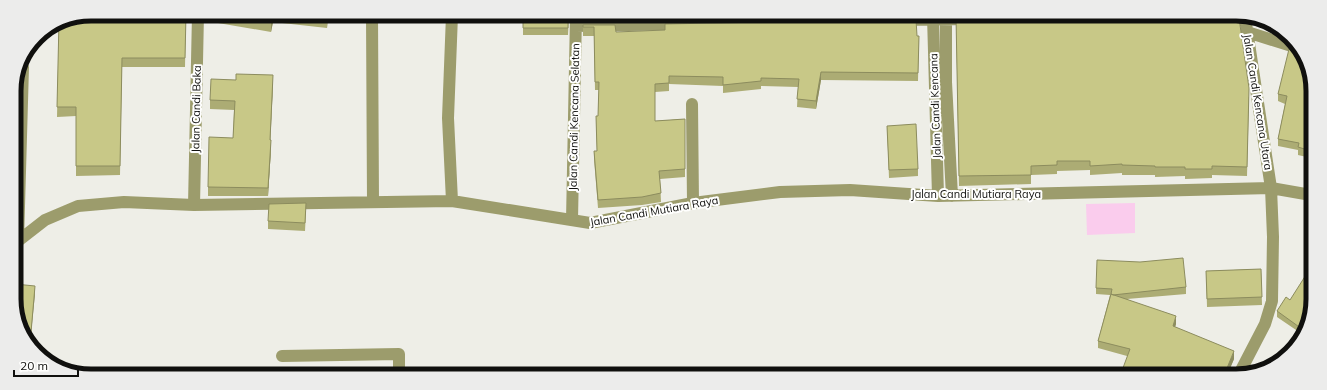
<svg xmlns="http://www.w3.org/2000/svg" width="1327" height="390" viewBox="0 0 1327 390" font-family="Mulish,sans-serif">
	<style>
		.green { fill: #facced }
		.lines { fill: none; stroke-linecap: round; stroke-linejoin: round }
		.street { stroke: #9c9c6c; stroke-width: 12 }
		.wall { fill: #acac74 }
		.shaded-wall { fill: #8c8c5e }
		.building { fill: #c8c887; stroke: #8c8c5e }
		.labels { text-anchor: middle; stroke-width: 4; stroke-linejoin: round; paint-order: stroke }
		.street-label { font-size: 11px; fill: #10100e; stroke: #fffffe }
		.rim { fill: none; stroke: #10100e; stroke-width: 5 }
	</style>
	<rect width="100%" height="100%" fill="#eeeee7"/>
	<path class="green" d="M1135 203V233L1087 235 1086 204Z"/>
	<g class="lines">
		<path class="street" d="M372 15 373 202
			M452 15 448 118 452 201
			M933 16 938 196
			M946 16V82L952 196
			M901 20 971 19
			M1223 20H1245
			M576 26 681 24
			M1247 32 1298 48
			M692 104 693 203
			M194 205 198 14
			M572 220 576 15
			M18 241 45 220 78 206 124 202 194 205 452 201 590 223 693 203 780 192 850 190 938 196 1271 188 1311 195
			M15 251 18 241 23 67
			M282 356 399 354V374
			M1238 376 1265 324 1272 301 1273 237 1271 188 1245 17"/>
	</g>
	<path class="wall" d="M186 14 185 67H122L120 175 76 176V116L57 117 59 21Z
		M218 14 328 15 327 28 273 22 271 32 218 23Z
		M523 15H569L568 35H523Z
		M583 15H615V18H583Z
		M664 15H739L665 17Z
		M956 17 1249 97 1247 176 1212 175V178L1185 179V176L1155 177V175H1122V173L1090 175V170L1057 171V174L1031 175V184L959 186Z
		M583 25 616 32 919 36 918 81 821 80 816 109 797 107 798 87 761 86V89L723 93V86L669 84V91L655 92V121L685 119V177L660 179 661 202 642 205 598 208 594 159V151H597L596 116H598L599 90H595L594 36H583Z
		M1270 25 1277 29H1270Z
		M1312 76 1311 158 1298 155V150L1278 146V139L1285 104 1278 101V94Z
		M273 84 270 140 271 149 268 196H208V187L233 138 234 110 210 109V100Z
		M887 126 918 169V176L889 178Z
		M306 211 305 231 268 229V221Z
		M1261 269 1262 305 1207 307 1206 271Z
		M1186 287V294L1127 299 1176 324 1175 327 1234 359 1227 374 1127 356 1098 348V341L1110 295 1096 294V288Z
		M1277 311 1310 319 1286 354V348L1299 332 1277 317Z"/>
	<path class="shaded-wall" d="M273 14V22L271 32V22Z
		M327 15H328L327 28Z
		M821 72V80L816 109V101Z
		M273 75V84L270 149V140Z
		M271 140V149L268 196V188Z
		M35 286V294L30 344V334Z
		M1176 316V324L1173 333V326Z
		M1234 351V359L1227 376 1225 373Z"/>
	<path class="building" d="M91 14H186L185 58H122L120 166H76V107H57L59 21 62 20Z
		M219 14H272L271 22Z
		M288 14 327 15V18Z
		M523 15H568V28H523Z
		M956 17 1239 18 1249 88 1247 167 1212 166V169H1185V167H1155V166L1122 165V164L1090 166V161H1057V165L1031 166V175L959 176Z
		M916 19 917 36H919L918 73 821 72 816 101 797 99 799 79 761 78V81L723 85V77L669 76V83L655 84V121L685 119V169L659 171 661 193 642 197 598 200 594 151H597L596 116H598L599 82H595L594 27H583V25H615L616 32 665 30V24Z
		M1290 45 1297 47 1312 76 1311 151 1298 147 1299 143 1278 139 1287 96 1278 94Z
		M236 74 273 75 270 140H271L268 188 208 187 209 137 233 138 235 101 210 100 211 79 236 80Z
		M916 124 918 169 889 170 887 126Z
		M306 203 305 223 268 221 269 204Z
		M1183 258 1186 287 1113 295 1111 294 1112 289 1096 288 1097 260 1140 262Z
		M1311 267 1310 319 1283 360 1281 361 1288 350 1286 348 1302 329 1277 311 1286 297 1290 300Z
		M1261 269 1262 297 1207 299 1206 271Z
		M15 284 35 286 30 344 15 314Z
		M1111 294 1176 316 1173 326 1234 351 1225 373 1231 376H1120L1130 349 1098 341Z"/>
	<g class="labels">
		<g class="street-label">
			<text transform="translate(1258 102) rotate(81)" y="4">Jalan Candi Kencana Utara</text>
			<text transform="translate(935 106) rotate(-92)" y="4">Jalan Candi Kencana</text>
			<text transform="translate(196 109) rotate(-89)" y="4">Jalan Candi Baka</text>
			<text transform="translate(574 117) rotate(-89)" y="4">Jalan Candi Kencana Selatan</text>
			<text x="976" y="198">Jalan Candi Mutiara Raya</text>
			<text transform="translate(654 211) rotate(-10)" y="4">Jalan Candi Mutiara Raya</text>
		</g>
	</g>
	<path d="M0 0H1327V390H0ZM91 21H1236A70 70 0 0 1 1306 91V299A70 70 0 0 1 1236 369H91A70 70 0 0 1 21 299V91A70 70 0 0 1 91 21Z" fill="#ececeb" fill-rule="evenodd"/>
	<path class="rim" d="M91 21H1236A70 70 0 0 1 1306 91V299A70 70 0 0 1 1236 369H91A70 70 0 0 1 21 299V91A70 70 0 0 1 91 21Z"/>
	<path d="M14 370v6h64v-6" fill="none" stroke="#10100e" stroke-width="2"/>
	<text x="20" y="370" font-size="12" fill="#10100e" stroke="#fffffe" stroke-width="3" paint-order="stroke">20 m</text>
</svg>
